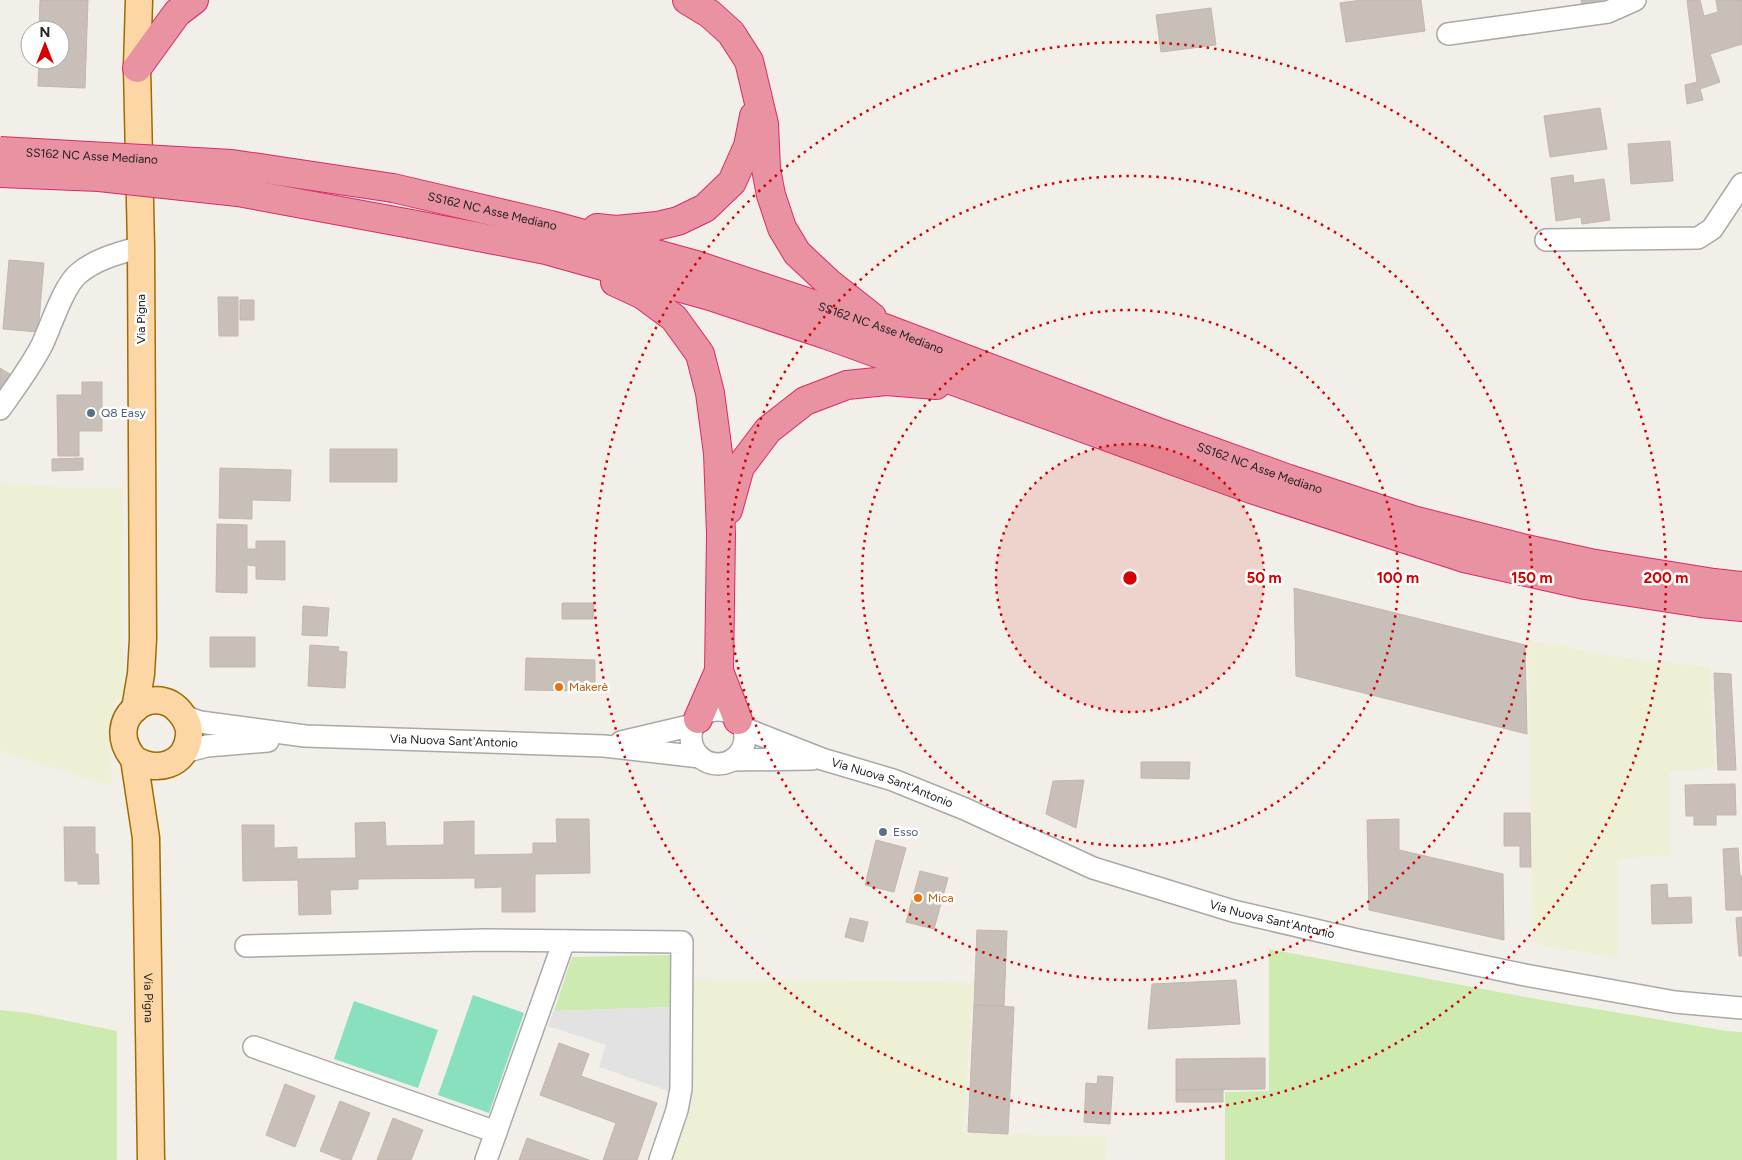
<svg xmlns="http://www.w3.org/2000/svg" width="1742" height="1160" viewBox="0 0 1742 1160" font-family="Figtree,sans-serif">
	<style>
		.farmland { fill: #eef0d5 }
		.grass { fill: #cdebb0 }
		.pitch { fill: #88e0be }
		.parking { fill: #e2e2e2 }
		.building { fill: #c7bfb8; stroke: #c4b6ab }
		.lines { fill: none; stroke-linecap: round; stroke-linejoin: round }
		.minor-casing { stroke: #a9a9a9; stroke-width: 24 }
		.major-casing { stroke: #a06b00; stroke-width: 29 }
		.highway-casing { stroke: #dc2a67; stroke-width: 30 }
		.minor { stroke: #fff; stroke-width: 21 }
		.major { stroke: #fcd6a4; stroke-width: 26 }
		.highway { stroke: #e892a2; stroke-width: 28 }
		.highway-bridge-casing { stroke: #dc2a67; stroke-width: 30; stroke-linecap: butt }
		.highway-bridge { stroke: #e892a2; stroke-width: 28 }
		.ring { fill: none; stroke: #d40000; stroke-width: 2.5; stroke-dasharray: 2.5 5 }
		.service-dot { fill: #5c6f8a; stroke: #fff; stroke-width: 2 }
		.food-dot { fill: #e8710a; stroke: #fff; stroke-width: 2 }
		.labels { text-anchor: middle; stroke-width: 5; stroke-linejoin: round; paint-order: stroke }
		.street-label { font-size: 12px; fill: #222; stroke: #fff }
		.service-label { font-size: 12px; fill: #4e5e75; stroke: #fff; text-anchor: start }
		.food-label { font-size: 12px; fill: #c56008; stroke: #fff; text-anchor: start }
		.centre { fill: #d40000; stroke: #fff; stroke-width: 2.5 }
		.ring-label { font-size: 15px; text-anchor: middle; font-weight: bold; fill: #d40000; stroke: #fff; stroke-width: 5; stroke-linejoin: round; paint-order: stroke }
	</style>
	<rect width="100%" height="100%" fill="#f2efe9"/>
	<path class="farmland" d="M0 483 51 487 123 488 124 692 115 703 109 722 112 786 0 751Z
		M1528 640 1612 656 1710 667 1715 768 1669 771 1670 855 1619 858V958L1544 946 1533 940Z
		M692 979 974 983 963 1133 1106 1137 1105 1160H671Z"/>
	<path class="grass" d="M1269 949 1542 1000 1727 1031 1742 1032V1160H1225V1092L1269 1091Z
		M672 955V1007L554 1011 572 957Z
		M0 1010 29 1013 117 1031V1160H0Z"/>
	<path class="pitch" d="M473 995 524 1013 489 1113 438 1095Z
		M354 1001 438 1030 418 1088 334 1059Z"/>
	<path class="parking" d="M672 1007 671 1092 599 1067 606 1045 548 1026 554 1011Z"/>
	<path class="building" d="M40 0H88L85 88 38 86 39 60H60V30H39Z
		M1361 0H1421L1425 31 1346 42 1340 3Z
		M1581 0H1604V3L1582 7Z
		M1687 0H1700L1704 16 1718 12 1716 0H1742V44L1710 54 1720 82 1700 89 1703 100 1687 104 1685 85 1697 82Z
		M1211 8 1216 45 1161 52 1156 15Z
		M1600 108 1607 149 1550 157 1544 116Z
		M1670 141 1673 181 1631 184 1628 144Z
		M1573 175 1574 183 1604 179 1610 220 1582 224 1581 217 1556 221 1551 178Z
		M9 260 44 263 38 332 3 329Z
		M218 297H238V336H219Z
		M240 300H254V320H240Z
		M0 368 13 376 0 394Z
		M82 382H102V431H79V456H58L57 395H82Z
		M330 449H397V482H330Z
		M83 458V470L52 471V459Z
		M220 468 291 470 290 501 252 500V519L219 518Z
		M217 524 247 525V549H256V541H285V580L256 579V566L247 565V593L216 592Z
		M1294 588 1525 645 1527 734 1296 676Z
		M562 603H594L593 619H562Z
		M303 606 329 608 327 636 302 635Z
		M210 637H255V667H210Z
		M310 645 339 647 338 651 347 652 345 688 308 686Z
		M526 658 595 660V691L525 690Z
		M1714 673 1731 674 1736 770H1718Z
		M1141 762H1190L1189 779 1141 778Z
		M1084 780 1076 828 1046 814 1053 781Z
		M1735 784 1736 815H1716V825H1694V816H1686L1685 785Z
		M1504 813H1530L1531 867H1520V846H1504Z
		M556 819H589L590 873 535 874V912H502V887L475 888V878L358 879V889L330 890 331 914 299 915 298 880 243 881 242 825H274V848L297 847V859L356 858 355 823 385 822 386 846 444 845V822L474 821V855L533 854V843H557Z
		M1399 819V850L1503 874 1504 940 1369 910 1367 820Z
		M64 827H95V854H98L99 884H78V881H65Z
		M876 840 906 848 894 892 865 885Z
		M1738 848 1740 876H1742V910H1726L1723 849Z
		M920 871 948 878 934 929 906 922Z
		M1667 884 1668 898 1691 897 1692 923 1652 924 1651 885Z
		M1742 917V956H1739L1736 918Z
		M850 918 868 922 863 942 845 937Z
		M977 930 1007 931 1004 1006 974 1005Z
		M1236 980 1240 1024 1148 1029 1152 984Z
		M974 1005 1014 1007 1008 1134 968 1132Z
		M559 1043 589 1054 581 1076 657 1103 637 1160H603L616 1123 540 1095Z
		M1265 1058V1089L1176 1090V1059Z
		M1098 1076 1113 1077 1110 1124 1084 1122 1086 1083 1097 1084Z
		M285 1084 315 1096 295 1147 266 1135Z
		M1223 1089V1102H1176V1090Z
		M340 1101 370 1113 351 1160H343L320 1151Z
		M393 1118 423 1130 411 1160H377Z
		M527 1138 589 1160H519Z"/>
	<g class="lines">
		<defs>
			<g id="minor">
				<path d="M1448 34 1608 12 1635 0"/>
				<path d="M1546 240 1698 238 1712 229 1742 184"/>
				<path d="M0 409C15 388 30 368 42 345 51 326 63 287 78 274 95 259 119 253 141 247"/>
				<circle cx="718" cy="737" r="27"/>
				<path id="s1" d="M184 716 200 722 305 736 604 746 700 757"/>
				<path id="s2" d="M743 728 822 759 893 780 965 809 1093 868 1233 911 1358 940 1525 975 1675 1002 1742 1008"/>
				<path d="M621 742 693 725"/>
				<path d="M184 752 207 746 268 741"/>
				<path d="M732 760 812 759"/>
				<path d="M246 946 484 940 682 942 681 1089 677 1110 660 1160"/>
				<path d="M254 1047 496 1132"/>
				<path d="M486 1160 564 941"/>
			</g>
			<g id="major">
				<path d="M135 709 141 674 143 639 141 247 137 68 139 0"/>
				<path id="s3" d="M134 759C156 773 186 766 189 736 190 727 186 719 180 712 153 680 101 720 134 759L146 838 151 1160"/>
			</g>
			<g id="highway">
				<path d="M687 0 710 14 731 33 749 61 764 124 766 169 771 195 782 228 797 253 829 283 872 317"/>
				<path d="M137 68 177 13 194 0"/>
				<path id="s4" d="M393 188 551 225 696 265 887 329 1158 432 1286 478 1413 520 1526 549 1590 563 1714 583 1742 586"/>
				<path d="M411 224 546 250 710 296 827 335 1251 489 1464 558 1585 585 1701 603 1742 607"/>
				<path d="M597 228 616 230 657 226 678 221 705 208 732 182 748 146 754 116"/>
				<path d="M615 282 643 295 674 318 700 354 710 393 718 453 721 534 719 671 698 719"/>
				<path d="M728 510 740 467 768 430 805 401 847 385 886 381 936 385"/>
				<path d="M719 671 738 720"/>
			</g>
		</defs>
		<use href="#minor" class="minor-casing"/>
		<use href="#major" class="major-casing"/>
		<use href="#highway" class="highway-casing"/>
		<use href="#minor" class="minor"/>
		<use href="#major" class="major"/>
		<use href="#highway" class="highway"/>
		<defs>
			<g id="highway-bridge">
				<path id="s5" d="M0 151 232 164 393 188"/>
				<path d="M0 173 99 177 238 192 411 224"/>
			</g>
		</defs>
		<use href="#highway-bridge" class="highway-bridge-casing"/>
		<use href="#highway-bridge" class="highway-bridge"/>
	</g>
	<circle cx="1130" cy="578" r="134" fill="#d40000" fill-opacity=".12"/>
	<g class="ring">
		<circle cx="1130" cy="578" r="134"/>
		<circle cx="1130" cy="578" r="268"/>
		<circle cx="1130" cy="578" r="402"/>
		<circle cx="1130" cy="578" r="536"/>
	</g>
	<g class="service-dot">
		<circle cx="91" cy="413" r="5"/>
		<circle cx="883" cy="832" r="5"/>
	</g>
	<g class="food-dot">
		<circle cx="559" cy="687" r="5"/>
		<circle cx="918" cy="898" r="5"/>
	</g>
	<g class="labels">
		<g class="street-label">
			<text dy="4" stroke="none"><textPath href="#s5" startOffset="92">SS162 NC Asse Mediano</textPath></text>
			<text dy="4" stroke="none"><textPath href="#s4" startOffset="102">SS162 NC Asse Mediano</textPath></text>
			<text transform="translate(141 319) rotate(-90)" y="4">Via Pigna</text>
			<text dy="4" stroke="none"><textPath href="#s4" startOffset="508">SS162 NC Asse Mediano</textPath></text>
			<text dy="4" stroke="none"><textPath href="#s4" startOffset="912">SS162 NC Asse Mediano</textPath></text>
			<text dy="4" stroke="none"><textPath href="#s1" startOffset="272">Via Nuova Sant'Antonio</textPath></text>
			<text dy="4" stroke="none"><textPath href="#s2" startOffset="159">Via Nuova Sant'Antonio</textPath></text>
			<text dy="4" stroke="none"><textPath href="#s2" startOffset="564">Via Nuova Sant'Antonio</textPath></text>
			<text dy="4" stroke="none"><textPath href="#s3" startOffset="446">Via Pigna</textPath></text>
		</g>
		<g class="service-label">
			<text x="101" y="417">Q8 Easy</text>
			<text x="893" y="836">Esso</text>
		</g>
		<g class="food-label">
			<text x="569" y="691">Makerè</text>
			<text x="928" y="902">Mica</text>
		</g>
	</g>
	<circle cx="1130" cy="578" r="8" class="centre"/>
	<g class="ring-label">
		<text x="1264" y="583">50 m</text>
		<text x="1398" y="583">100 m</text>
		<text x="1532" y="583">150 m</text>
		<text x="1666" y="583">200 m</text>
	</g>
	<g transform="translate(45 45)"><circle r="24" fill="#ffffff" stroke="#a7a7a7"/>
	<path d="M0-4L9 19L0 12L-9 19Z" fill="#d40000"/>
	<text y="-8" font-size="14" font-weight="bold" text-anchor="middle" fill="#222222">N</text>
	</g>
</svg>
